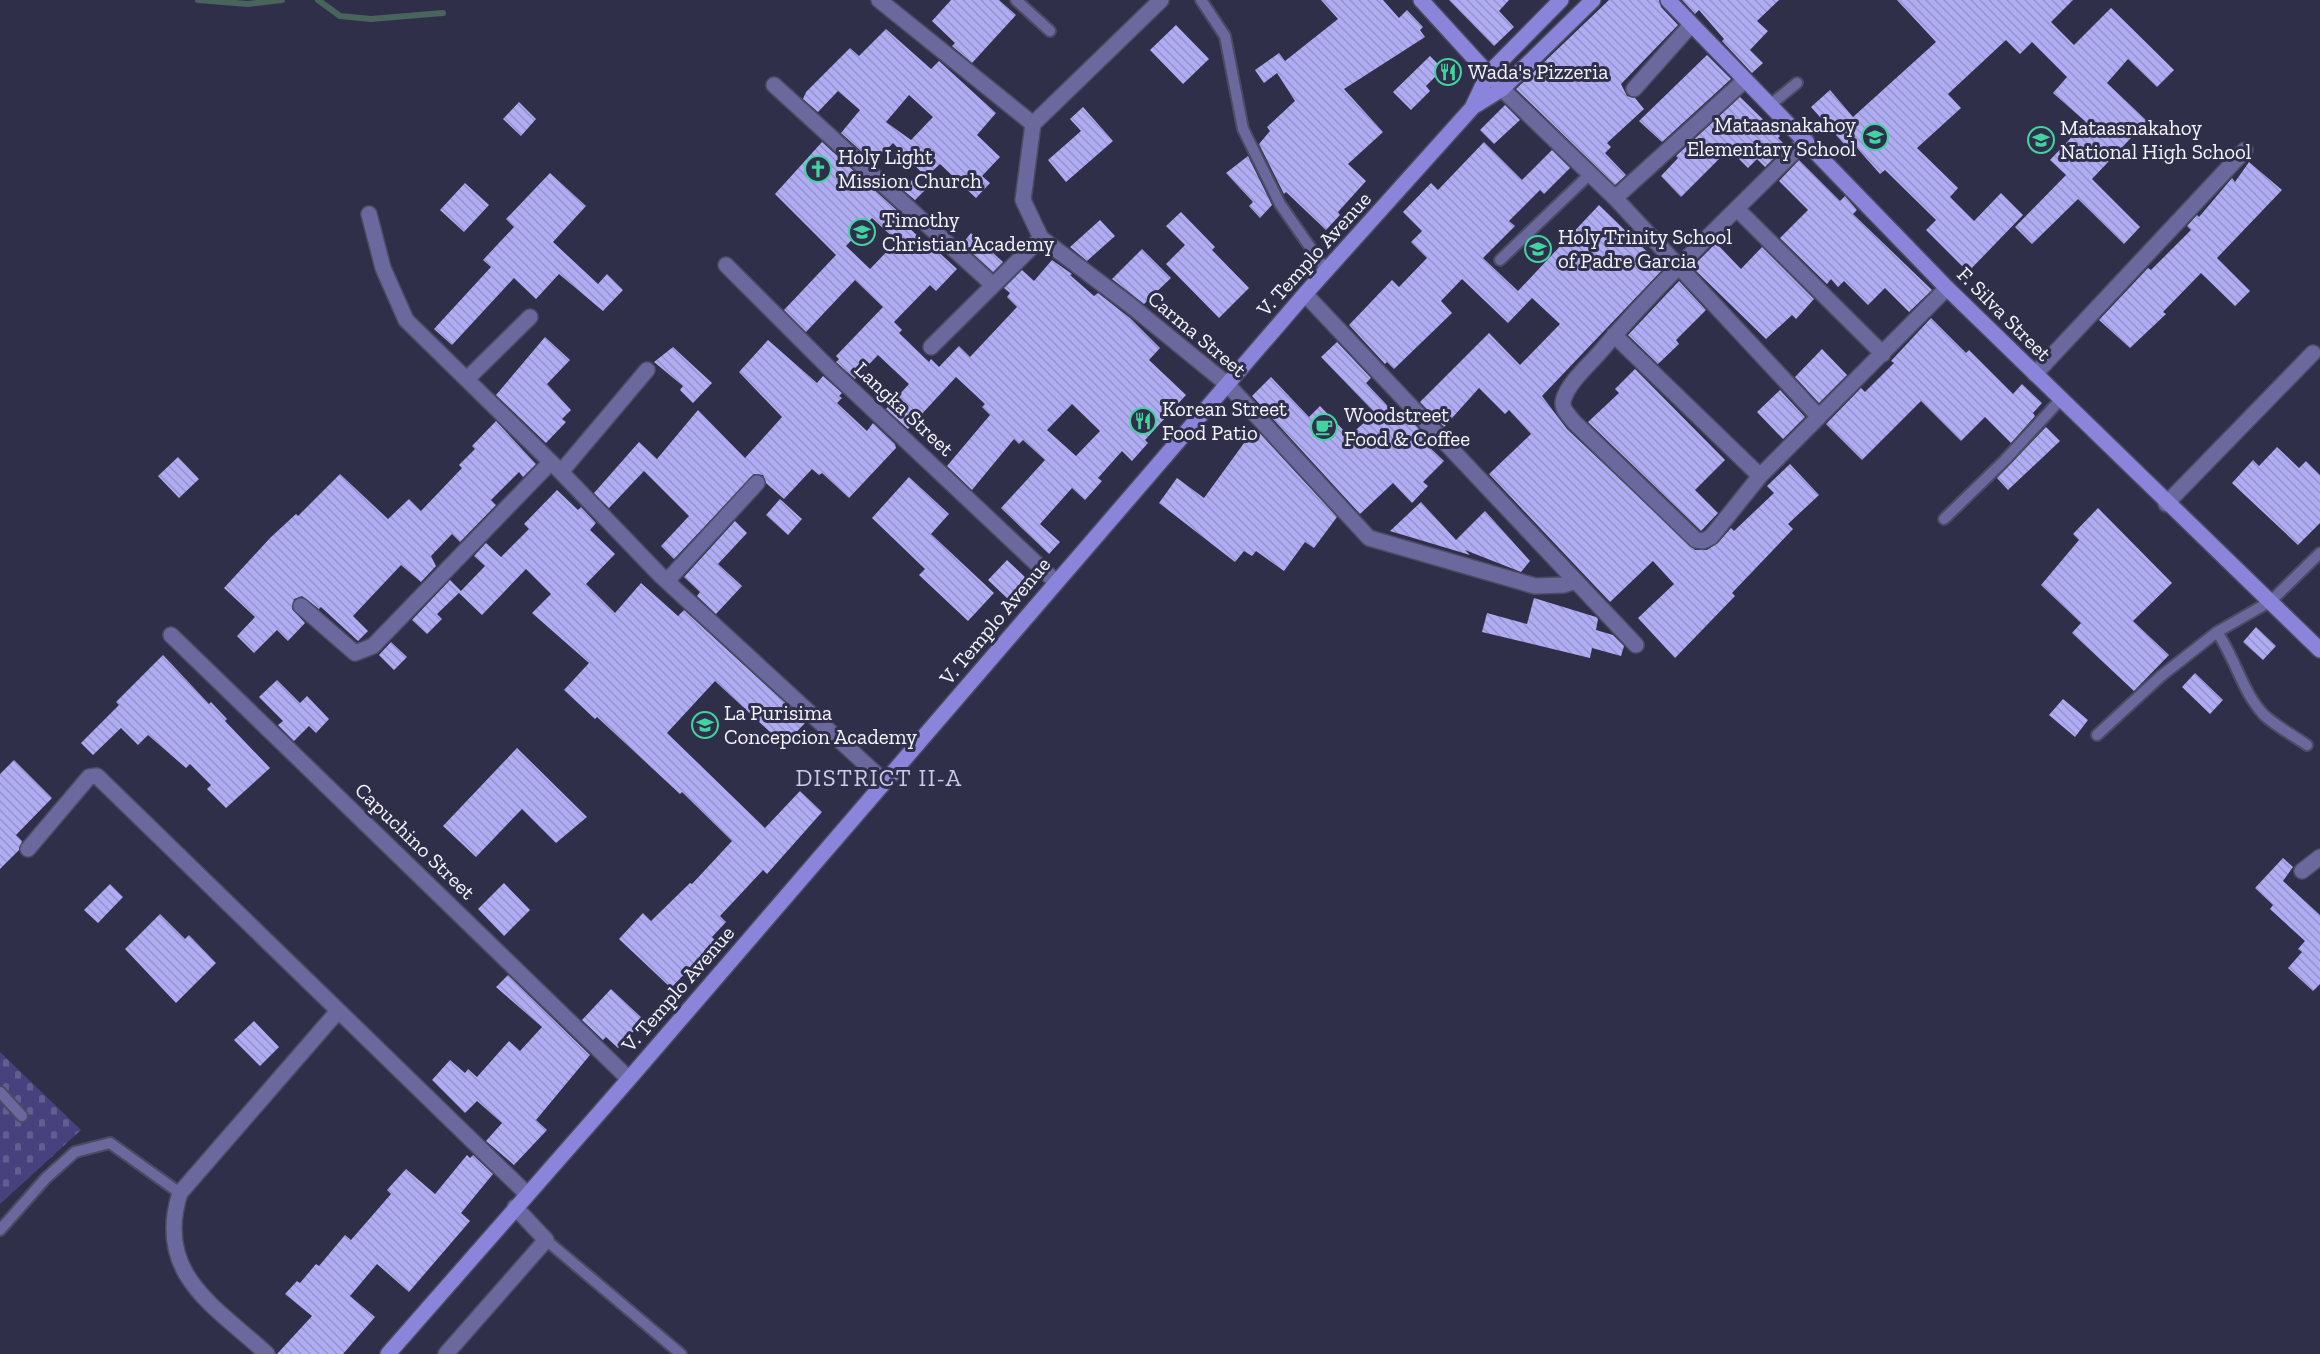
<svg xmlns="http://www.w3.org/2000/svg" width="2320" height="1354" viewBox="0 0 2320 1354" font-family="'Zilla Slab',serif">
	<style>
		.cemetery { fill: url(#cemetery-stones) }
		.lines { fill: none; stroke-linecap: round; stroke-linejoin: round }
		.stream { stroke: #49635d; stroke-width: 6 }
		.building { fill: url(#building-back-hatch); fill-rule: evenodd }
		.lane-casing { stroke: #4b4b63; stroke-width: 14 }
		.street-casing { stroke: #4b4b63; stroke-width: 18 }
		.secondary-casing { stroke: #4b4b63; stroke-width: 18 }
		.lane { stroke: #6b689e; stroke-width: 10 }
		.street { stroke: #6b689e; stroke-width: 15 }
		.secondary { stroke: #8a84da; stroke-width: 15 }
		.labels { text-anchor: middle; stroke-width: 6; stroke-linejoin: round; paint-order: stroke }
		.poi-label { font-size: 21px; fill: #f4f4fe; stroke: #302f4a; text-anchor: start }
		.street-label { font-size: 21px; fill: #f4f4fe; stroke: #302f4a }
		.quarter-label { font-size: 24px; letter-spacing: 1.5px; fill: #cacaec; stroke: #302f4a }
	</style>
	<defs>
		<pattern id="cemetery-stones" width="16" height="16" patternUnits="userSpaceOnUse" patternTransform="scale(1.5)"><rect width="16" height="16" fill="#47427d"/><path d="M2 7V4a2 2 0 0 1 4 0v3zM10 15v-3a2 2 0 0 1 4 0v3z" fill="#625e90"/></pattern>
		<pattern id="building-back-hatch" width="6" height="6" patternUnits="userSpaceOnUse" patternTransform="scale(1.5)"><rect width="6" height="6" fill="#afacf3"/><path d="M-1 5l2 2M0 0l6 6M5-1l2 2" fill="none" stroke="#9693c9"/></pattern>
	</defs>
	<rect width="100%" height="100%" fill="#302f4a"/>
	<path class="cemetery" d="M0 1052 81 1130 0 1204Z"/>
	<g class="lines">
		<path class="stream" d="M198 0 248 4 282 0
			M318 0 340 16 371 19 443 13"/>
	</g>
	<path class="building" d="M951 0H999L1016 15 972 63 952 46 955 43 932 21Z
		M1321 0H1383L1399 18 1407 10 1423 27 1420 30 1425 37 1344 89 1383 132 1348 164 1366 181 1338 212 1340 215 1326 230 1286 192 1284 194 1259 144 1270 131 1267 127 1295 101 1277 73 1264 83 1255 70 1279 53 1285 61 1338 19Z
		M1449 0H1509L1499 11 1514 27 1494 46Z
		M1609 0H1659L1661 7 1678 25 1621 84 1627 96 1635 98 1644 109 1607 143 1611 147 1605 153 1626 175 1615 185 1516 89Z
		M1682 0H1779L1757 21 1768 31 1750 50 1763 63 1752 73 1722 41 1724 39 1699 10 1695 14Z
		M1897 0H2073L2051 22 2074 45 2111 8 2174 70 2157 87 2128 59 2107 83 2147 121 2092 179 2140 227 2124 244 2078 199 2032 244 2015 227 2066 175 2050 160 2086 122 2053 93 2067 77 2032 42 2020 54 2006 40 1948 94 1961 108 1917 148 1958 188 1950 197 1974 221 2001 193 2023 215 1968 272 1926 230 1936 220 1885 170 1880 174 1857 148 1852 153 1811 107 1830 90 1853 117 1936 42Z
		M1176 25 1209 59 1183 84 1150 50Z
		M886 29 931 69 939 61 996 113 977 135 1000 157 982 176 990 183 976 198 940 164 926 177 893 143 874 163 841 133 860 110 838 91 818 112 803 99 806 92 850 48 859 56ZM909 95 933 117 911 140 886 122Z
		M1707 55 1731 79 1662 142 1639 121Z
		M1430 56 1443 69 1426 86 1430 91 1411 110 1393 92Z
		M1740 97 1780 136 1778 138 1786 146 1765 167 1757 159 1748 168 1729 149 1681 197 1661 176 1678 158 1676 156Z
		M519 102 536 119 521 136 503 119Z
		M1505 105 1520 120 1494 144 1480 130Z
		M1083 107 1113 141 1066 182 1048 160 1081 131 1070 119Z
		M822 142 902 215 899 218 930 248 932 246 957 269 936 291 930 285 894 322 902 330 899 333 929 362 931 359 939 367 959 346 970 357 1017 307 1007 297 1010 293 1004 288 1022 270 1034 281 1052 260 1072 274 1070 275 1094 296 1098 293 1130 318 1160 348 1149 360 1186 395 1145 440 1148 443 1132 461 1122 451 1098 478 1102 481 1085 500 1072 488 1040 524 1060 542 1049 554 1001 508 1045 460 1023 440 1019 444 1014 439 972 490 947 466 990 415 982 407 985 404 956 377 908 429 886 409 909 384 878 355 855 379 836 362 839 359 836 356 883 307 855 280 806 332 784 310 836 255 775 194ZM872 218 897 241 870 269 846 246ZM1072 404 1100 431 1076 456 1047 430Z
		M1484 142 1522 180 1552 150 1570 168 1544 194 1540 190 1509 221 1515 226 1483 258 1518 291 1599 205 1664 268 1542 396 1567 429 1695 550H1707L1718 543 1731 528 1734 531 1774 493 1767 486 1790 464 1819 495 1788 524 1793 529 1732 593 1735 596 1675 658 1638 618 1674 584 1653 561 1610 602 1489 474 1531 434 1509 410 1505 414 1479 388 1444 427 1420 402 1489 333 1520 365 1560 324 1532 298 1508 323 1462 279 1441 301 1452 313 1394 369 1387 362 1385 364 1349 325 1392 280 1399 287 1427 258 1411 242 1422 231 1403 212 1431 183 1438 190Z
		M1248 156 1272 205 1260 218 1249 206 1253 202 1226 173Z
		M1799 160 1840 201 1845 196 1857 210 1853 214 1932 290 1909 312 1885 288 1868 305 1844 281 1838 287 1831 279 1827 284 1780 238 1808 210 1779 181Z
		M2249 162 2282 190 2217 258 2250 291 2235 306 2201 273 2163 312 2166 314 2130 348 2099 320 2148 268 2151 270 2191 230 2187 226 2197 215 2199 217 2232 178 2235 182Z
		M550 173 586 206 553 242 598 284 607 274 623 290 603 311 559 274 536 299 514 278 452 345 434 329 491 267 483 260 514 227 506 219Z
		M913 179 925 190 915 200 903 190Z
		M465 183 489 205 464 232 440 210Z
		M1181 212 1215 247 1212 250 1249 288 1219 318 1166 264 1185 245 1166 226Z
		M1100 220 1115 236 1087 261 1070 247Z
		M971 233 1003 262 993 272 962 244Z
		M1716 243 1741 269 1762 247 1814 299 1796 319 1792 315 1766 339 1692 267Z
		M1142 249 1171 278 1144 304 1112 279Z
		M1679 281 1706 310 1676 340 1679 344 1658 364 1628 335Z
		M1931 318 1966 353 1969 350 2013 394 2022 384 2042 403 2033 413 2035 416 2011 443 1985 417 1961 441 1921 401 1862 460 1826 424 1861 388 1865 392 1894 363 1891 361Z
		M545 337 570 360 547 384 571 410 562 419 566 422 546 443 496 395Z
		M768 340 817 383 823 376 842 393 839 396 842 398 837 403 867 431 873 423 895 444 896 448 849 498 822 473 819 475 812 469 784 499 766 483 763 475 754 474 674 559 661 546 689 516 644 471 609 508 594 493 639 442 657 459 698 410 745 458 782 417 739 372Z
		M1337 342 1371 378 1366 383 1402 421 1407 416 1430 441 1427 445 1444 461 1423 482 1428 486 1412 503 1393 483 1360 514 1252 396 1271 377 1309 417 1320 406 1349 436 1375 413 1321 357Z
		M673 347 712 383 693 403 680 390 683 386 654 362Z
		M1822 349 1847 375 1819 403 1795 377Z
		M1635 369 1725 460 1695 490 1718 513 1701 531 1588 422 1619 393 1615 389Z
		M1780 390 1805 417 1783 439 1757 412Z
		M496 421 536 464 523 477 519 472 491 500 496 505 460 542 452 534 431 556 436 566 421 582 401 565 353 616 368 631 358 641 321 607 319 609 302 596 294 599 292 609 305 623 288 641 277 630 254 653 237 636 255 617 224 588 270 538 296 514 298 516 340 474 388 519 409 499 421 511 462 468 459 465 475 449 472 446Z
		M2046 427 2060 441 2008 490 1997 478Z
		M1255 428 1337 517 1314 548 1305 542 1284 571 1256 551 1252 556 1244 551 1235 562 1159 503 1177 478 1204 498Z
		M2277 447 2299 468 2306 461 2320 475V523L2298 545 2232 483 2253 460 2259 466Z
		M178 457 199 479 179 498 158 476Z
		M909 477 949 514 931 534 994 593 968 621 919 575 925 569 872 518Z
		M557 490 578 510 581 507 596 523 590 530 615 554 586 584 615 613 641 583 678 616 684 610 806 722 784 745 715 681 667 733 765 828 800 791 822 812 767 874 763 870 720 916 726 922 712 937 716 941 671 988 619 939 643 913 651 921 690 883 692 884 732 841 682 792 680 794 597 717 595 719 564 690 589 663 532 613 551 594 526 569 482 615 459 593 485 566 474 556 486 543 501 557 529 529 524 524Z
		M780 499 802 519 788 535 766 515Z
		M1421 502 1456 540 1485 511 1530 561 1521 572 1465 550 1470 555 1390 531Z
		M2098 508 2172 583 2133 621 2169 655 2134 691 2072 633 2081 623 2041 585 2079 540 2073 534Z
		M735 521 747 533 718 564 742 586 716 614 697 596 700 592 684 577Z
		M1007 560 1027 579 1008 599 988 580Z
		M450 580 461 591 437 614 442 619 427 634 412 620Z
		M1534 598 1596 617 1598 619 1596 630 1613 635 1624 646 1621 656 1592 648 1590 658 1482 632 1487 613 1527 624Z
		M2256 627 2276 646 2263 660 2243 642Z
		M391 642 407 657 394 670 379 655Z
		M163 655 209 704 211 702 227 719 225 721 270 768 226 808 207 789 211 785 190 764 186 768 148 735 138 745 121 728 93 755 81 743 119 705 116 702Z
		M2195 673 2223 700 2210 714 2182 687Z
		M277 680 300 703 307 696 329 719 316 733 309 726 294 741 278 725 283 721 259 697Z
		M2063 699 2088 720 2075 737 2049 715Z
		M517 748 587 817 556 843 522 809 476 857 443 826Z
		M14 760 52 798 16 835 22 841 19 850 0 869V774Z
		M2283 858 2293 867 2283 881 2320 915V984L2313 991 2288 968 2302 952 2298 949 2305 941 2270 909 2273 905 2255 888Z
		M504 883 530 910 504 936 478 909Z
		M110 884 123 897 98 923 84 910Z
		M160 914 185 939 189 935 216 963 176 1003 125 949Z
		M508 975 590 1055 536 1120 547 1130 514 1165 486 1141 502 1123 477 1101 465 1113 432 1080 450 1060 465 1073 468 1069 477 1077 509 1041 520 1051 542 1027 496 987Z
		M611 989 644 1020 618 1048 606 1037 603 1040 582 1020Z
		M254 1021 279 1047 260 1066 234 1040Z
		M467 1155 470 1158 473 1155 493 1174 461 1213 470 1221 409 1292 377 1264 350 1296 375 1317 343 1354H277L312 1316 285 1294 297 1281 300 1283 316 1264 319 1266 345 1235 351 1240 391 1194 387 1190 406 1169 435 1194Z"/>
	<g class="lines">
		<defs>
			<path id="lane" d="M1016 0 1050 31
				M1201 0 1225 36 1243 129 1280 204 1326 270
				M1770 105 1797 83
				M1500 260 1590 174
				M1944 519 2005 460 2060 400
				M2217 632C2235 658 2243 693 2264 715 2277 727 2293 735 2307 745
				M2097 735 2161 676 2217 632 2271 601 2320 553
				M0 1092 22 1116
				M0 1230 46 1178 75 1152 110 1143 180 1193
				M546 1240 681 1354"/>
			<path id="street" d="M879 0 1033 124
				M1161 0 1033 124 1023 200 1041 238 1130 305 1227 384 1369 538 1535 586 1564 585 1576 581
				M774 85 992 284
				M1502 89 1615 198 1819 417
				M1634 89 1691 25
				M1806 140C1737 209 1664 277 1601 351 1589 365 1570 381 1564 398 1560 408 1568 414 1574 422L1696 540 1703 541 1711 537 1760 476 1947 288
				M1615 198 1745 80
				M1737 209 1883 354
				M369 214 383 268 406 320 561 472 661 576 885 782
				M726 265 830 369 1056 582
				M1305 294 1636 645
				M1614 335 1760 476
				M931 347 1041 238
				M2035 374 2245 150
				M467 379 530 317
				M561 472 647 370
				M2166 504 2313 353
				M667 581 757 483
				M301 606 355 653 373 646 551 462
				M171 635 629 1079
				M28 849 89 777 97 776 526 1193
				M2302 871 2320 857
				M267 1354C215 1306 154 1274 180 1193L338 1011
				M446 1354 546 1240 515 1207"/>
			<path id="secondary" d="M1421 0 1494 80
				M1668 0 1947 288 2320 650
				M1473 107 1502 89 1593 0
				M388 1354 629 1079 1305 294 1472 108 1488 74 1561 0"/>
		</defs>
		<use href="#lane" class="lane-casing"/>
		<use href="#street" class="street-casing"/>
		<use href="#secondary" class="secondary-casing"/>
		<use href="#lane" class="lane"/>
		<use href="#street" class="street"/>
		<use href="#secondary" class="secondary"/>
	</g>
	<defs>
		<symbol id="restaurant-ring" viewBox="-11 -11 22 22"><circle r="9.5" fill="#302f4a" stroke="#41d4a1" stroke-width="1.5"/><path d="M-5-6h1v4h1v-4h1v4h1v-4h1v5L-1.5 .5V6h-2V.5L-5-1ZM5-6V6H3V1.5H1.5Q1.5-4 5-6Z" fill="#41d4a1"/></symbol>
		<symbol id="school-ring" viewBox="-11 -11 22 22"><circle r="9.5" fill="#302f4a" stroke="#41d4a1" stroke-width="1.5"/><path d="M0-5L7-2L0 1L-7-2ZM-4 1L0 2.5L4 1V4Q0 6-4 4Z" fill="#41d4a1"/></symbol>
		<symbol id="church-ring" viewBox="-11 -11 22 22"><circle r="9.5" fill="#302f4a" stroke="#41d4a1" stroke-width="1.5"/><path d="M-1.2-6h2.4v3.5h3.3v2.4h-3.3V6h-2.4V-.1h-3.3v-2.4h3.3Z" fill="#41d4a1"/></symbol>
		<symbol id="cafe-ring" viewBox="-11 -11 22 22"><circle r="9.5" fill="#302f4a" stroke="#41d4a1" stroke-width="1.5"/><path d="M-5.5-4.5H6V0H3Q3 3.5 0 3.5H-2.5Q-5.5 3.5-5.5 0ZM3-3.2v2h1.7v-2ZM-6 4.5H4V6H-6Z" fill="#41d4a1"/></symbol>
	</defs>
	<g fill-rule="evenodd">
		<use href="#restaurant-ring" x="1433" y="57" width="30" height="30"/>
		<use href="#school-ring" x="1860" y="122" width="30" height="30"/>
		<use href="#school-ring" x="2026" y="125" width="30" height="30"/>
		<use href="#church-ring" x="803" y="154" width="30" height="30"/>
		<use href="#school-ring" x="847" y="217" width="30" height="30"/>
		<use href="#school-ring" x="1523" y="234" width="30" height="30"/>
		<use href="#restaurant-ring" x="1128" y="406" width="30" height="30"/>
		<use href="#cafe-ring" x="1309" y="412" width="30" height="30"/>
		<use href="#school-ring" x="690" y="710" width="30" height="30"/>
	</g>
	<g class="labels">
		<g class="poi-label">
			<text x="1468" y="79">Wada's Pizzeria</text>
			<text x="1856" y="132" text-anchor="end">Mataasnakahoy<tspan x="1856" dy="24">Elementary School</tspan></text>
			<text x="2060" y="135">Mataasnakahoy<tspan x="2060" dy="24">National High School</tspan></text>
			<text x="838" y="164">Holy Light<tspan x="838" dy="24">Mission Church</tspan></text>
			<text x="882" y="227">Timothy<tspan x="882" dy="24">Christian Academy</tspan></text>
			<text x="1558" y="244">Holy Trinity School<tspan x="1558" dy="24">of Padre Garcia</tspan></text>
			<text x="1162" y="416">Korean Street<tspan x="1162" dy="24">Food Patio</tspan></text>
			<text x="1344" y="422">Woodstreet<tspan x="1344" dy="24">Food &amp; Coffee</tspan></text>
			<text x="724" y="720">La Purisima<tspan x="724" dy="24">Concepcion Academy</tspan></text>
		</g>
		<g class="street-label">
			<text transform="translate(1314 254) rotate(-48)" y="7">V. Templo Avenue</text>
			<text transform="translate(2004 314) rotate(45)" y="7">F. Silva Street</text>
			<text transform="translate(1197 334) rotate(40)" y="7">Carma Street</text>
			<text transform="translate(904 409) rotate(43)" y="7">Langka Street</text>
			<text transform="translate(995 621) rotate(-50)" y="7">V. Templo Avenue</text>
			<text transform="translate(415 841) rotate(44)" y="7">Capuchino Street</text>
			<text transform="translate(678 989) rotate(-49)" y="7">V. Templo Avenue</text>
		</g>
		<g class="quarter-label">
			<text x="879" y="786">DISTRICT II-A</text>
		</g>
	</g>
</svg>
